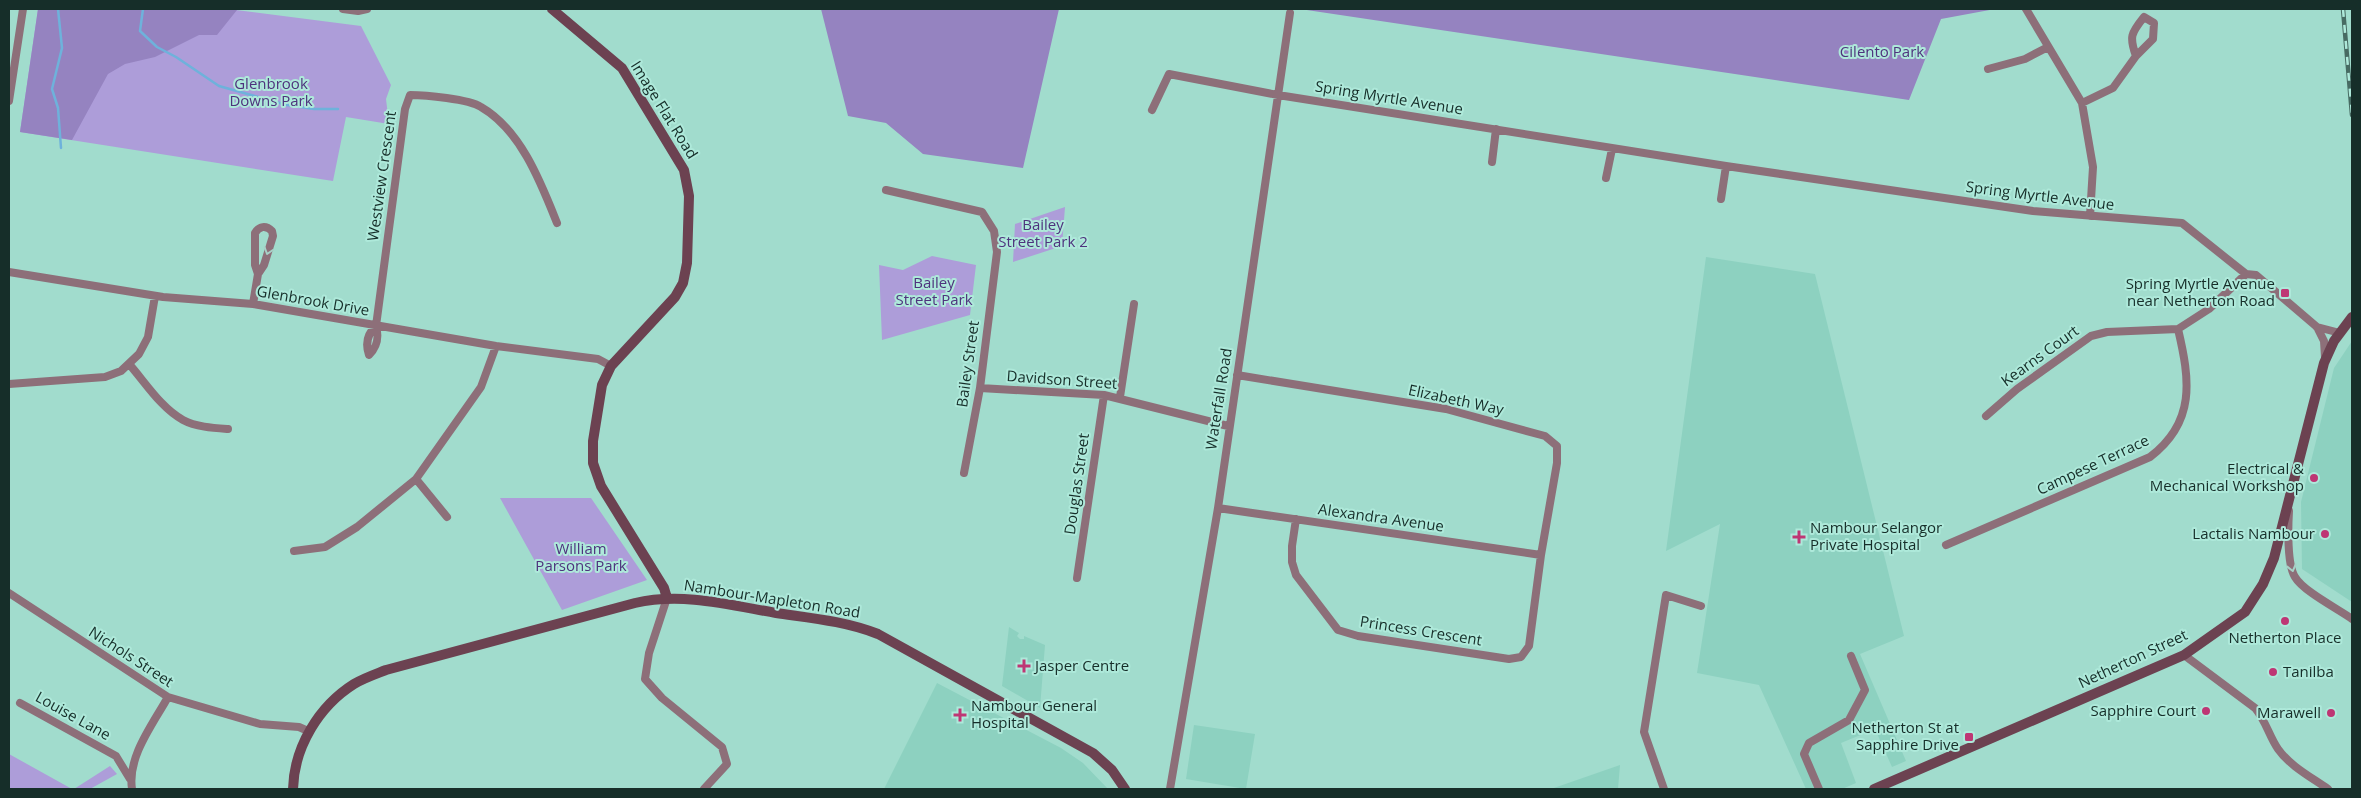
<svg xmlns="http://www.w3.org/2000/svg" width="2361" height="798" viewBox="0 0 2361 798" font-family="'Open Sans',sans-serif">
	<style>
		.built { fill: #8dd1c0 }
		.green { fill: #ad9dd9 }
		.forest { fill: #9583c0 }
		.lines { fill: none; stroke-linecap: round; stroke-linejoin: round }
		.stream { stroke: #6eb2db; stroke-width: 2.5 }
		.street { stroke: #8d6f79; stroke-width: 8 }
		.secondary { stroke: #6c4251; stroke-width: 10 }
		.rail-casing { stroke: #476b63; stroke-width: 4.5 }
		.rail { stroke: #aee9da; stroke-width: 2.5; stroke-dasharray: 8; stroke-linecap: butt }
		.oneway { stroke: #a7d1c7 }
		.poi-dot { fill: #be3674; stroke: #aee9da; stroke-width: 2 }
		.labels { text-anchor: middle; stroke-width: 4; stroke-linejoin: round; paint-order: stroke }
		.park-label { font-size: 15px; fill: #4e337d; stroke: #aee9da }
		.street-label { font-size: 15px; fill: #162e29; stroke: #aee9da }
		.poi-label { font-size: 15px; fill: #162e29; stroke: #aee9da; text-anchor: end }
	</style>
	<rect width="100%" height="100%" fill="#a1dccd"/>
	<path class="built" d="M1706 257 1815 274 1904 636 1860 654 1906 761 1892 767 1875 729 1841 743 1856 783 1842 789H1806L1759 685 1697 673 1720 524 1666 551Z
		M2352 341V602L2302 569 2301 502 2334 368Z
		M1009 627 1019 633 1017 636 1020 639H1024V636L1045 645 1040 708 1002 686Z
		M937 683 1061 748 1083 763 1108 789H884Z
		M1194 725 1255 734 1246 789 1186 779Z
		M1620 765 1618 789H1551Z"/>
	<path class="green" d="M38 9H228L361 26 391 85 386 99 389 124 346 117 333 181 20 132Z
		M1065 207 1062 246 1013 262 1015 224Z
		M932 256 976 265 970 315 882 340 879 265 903 270Z
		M500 498H591L647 580 562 610Z
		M9 754 72 789H9Z
		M110 766 117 774 90 789H74Z"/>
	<path class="forest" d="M38 9H228L237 10 217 35H199L155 57 125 64 108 74 72 140 20 132Z
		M821 9H1059L1023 168 923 154 886 123 848 116Z
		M1300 9H1995L1941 19 1909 100Z"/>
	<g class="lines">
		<path class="stream" d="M58 9 62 48 52 89 58 108 61 148
			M143 9 140 31 157 47 176 57 219 86 287 105 314 109H338"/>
		<path class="street" d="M343 9 358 11 367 9
			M2026 9 2082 103 2093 167 2090 216
			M1988 69 2025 59 2048 47
			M9 101 23 9
			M2082 103 2113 88 2136 56C2129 37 2131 33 2144 17L2154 23 2153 39 2136 56
			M1152 110 1169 74 1278 95 1726 166 2033 211 2182 223 2246 274 2256 275 2317 327 2324 341 2325 357
			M1492 162 1496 129
			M1606 178 1612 149
			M886 190 982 212 994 231 997 252 980 388 964 473
			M1721 199 1726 166
			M9 272 163 297 253 304 496 346 598 359 611 366
			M253 304 258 274 255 265V233C259 226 266 225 272 231L273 236 264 265 258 274
			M376 326C367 334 365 343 369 355 378 346 379 337 376 326L405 109 410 95C425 95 469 99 481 107 521 130 541 183 557 223
			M2317 327 2340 333
			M129 364C145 382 161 408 183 420 196 427 213 428 228 429
			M1237 375 1446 409 1545 436 1557 446V463L1541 555 1529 646 1521 657 1509 659 1358 636 1338 630 1296 575 1292 562V546L1296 519
			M9 384 105 377 121 371 139 354 148 337 155 296
			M980 388 1104 395 1228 426
			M1120 397 1134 304
			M1986 416 2017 389 2091 336 2107 332 2178 329 2209 309 2246 274
			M416 479 447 517
			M1218 508 1541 555
			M2289 511C2288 527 2287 565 2295 577 2303 591 2338 609 2352 619
			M1946 545 2150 457C2196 422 2190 380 2178 329
			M294 551 325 547 357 527 416 479 481 387 496 346
			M1077 578 1104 395
			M9 593 168 697 260 724 299 727 308 731
			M667 598 649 653 645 679 662 698 722 747 727 764 704 789
			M2184 655 2255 708C2266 721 2269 736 2278 749 2290 766 2311 777 2328 789
			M20 703 116 756 130 779
			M132 789C127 757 153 724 168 697
			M1170 789 1218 508 1290 13
			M1664 789 1644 732 1666 595 1701 606
			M1819 789 1804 754 1809 743 1849 720 1865 690 1851 656"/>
		<path class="secondary" d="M552 9 622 68 684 170 689 196 687 263 683 283 675 297 611 366 602 385 593 441V463L601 486 664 588 667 598
			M293 789C294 747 319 706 354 684 364 678 376 674 386 670L635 603C682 592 730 605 776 613 810 618 845 621 878 634L1093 753 1112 770 1125 789
			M1874 789 2184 655 2245 612 2263 584 2274 558 2324 363 2334 341 2352 317"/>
		<defs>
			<path id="rail" d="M2343 9 2352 115"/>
		</defs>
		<use href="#rail" class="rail-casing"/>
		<use href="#rail" class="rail"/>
	</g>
	<defs><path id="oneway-chevron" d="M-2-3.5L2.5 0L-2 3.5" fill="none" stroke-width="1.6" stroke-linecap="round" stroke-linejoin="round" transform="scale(1.25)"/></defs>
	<g class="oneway">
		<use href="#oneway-chevron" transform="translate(268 251) rotate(108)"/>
		<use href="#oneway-chevron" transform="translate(2292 568) rotate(76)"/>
	</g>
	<g class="poi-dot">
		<rect x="2280" y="288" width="10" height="10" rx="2.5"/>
		<circle cx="2314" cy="478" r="5"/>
		<circle cx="2325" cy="534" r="5"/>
		<path d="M1796.5 529.5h5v5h5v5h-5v5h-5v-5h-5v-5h5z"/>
		<circle cx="2285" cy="621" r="5"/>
		<path d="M1021.5 658.5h5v5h5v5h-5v5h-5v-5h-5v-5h5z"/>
		<circle cx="2273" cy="672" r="5"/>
		<circle cx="2206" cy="711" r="5"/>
		<circle cx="2331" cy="713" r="5"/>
		<path d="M957.5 707.5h5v5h5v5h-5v5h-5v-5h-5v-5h5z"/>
		<rect x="1964" y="732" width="10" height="10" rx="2.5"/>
	</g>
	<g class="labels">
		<g class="park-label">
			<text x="1882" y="57">Cilento Park</text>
			<text x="271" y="89">Glenbrook<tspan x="271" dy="17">Downs Park</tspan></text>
			<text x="1043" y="230">Bailey<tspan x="1043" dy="17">Street Park 2</tspan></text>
			<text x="934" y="288">Bailey<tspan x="934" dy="17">Street Park</tspan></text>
			<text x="581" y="554">William<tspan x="581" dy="17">Parsons Park</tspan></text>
		</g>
		<g class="street-label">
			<text transform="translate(1389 98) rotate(9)" y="5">Spring Myrtle Avenue</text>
			<text transform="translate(664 110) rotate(58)" y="5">Image Flat Road</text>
			<text transform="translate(382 176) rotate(-82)" y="5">Westview Crescent</text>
			<text transform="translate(2040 196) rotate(7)" y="5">Spring Myrtle Avenue</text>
			<text transform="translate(313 301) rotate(10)" y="5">Glenbrook Drive</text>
			<text transform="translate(2040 356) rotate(-36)" y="5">Kearns Court</text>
			<text transform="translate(968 364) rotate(-82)" y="5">Bailey Street</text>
			<text transform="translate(1062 380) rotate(4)" y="5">Davidson Street</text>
			<text transform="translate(1219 399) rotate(-81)" y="5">Waterfall Road</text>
			<text transform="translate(1456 400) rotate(12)" y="5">Elizabeth Way</text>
			<text transform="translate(2093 465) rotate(-25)" y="5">Campese Terrace</text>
			<text transform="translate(1077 484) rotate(-82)" y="5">Douglas Street</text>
			<text transform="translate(1381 518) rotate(8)" y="5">Alexandra Avenue</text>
			<text transform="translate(772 599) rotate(9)" y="5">Nambour-Mapleton Road</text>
			<text transform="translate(1421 631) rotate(9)" y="5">Princess Crescent</text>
			<text transform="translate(131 657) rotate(33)" y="5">Nichols Street</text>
			<text transform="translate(2133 659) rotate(-25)" y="5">Netherton Street</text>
			<text transform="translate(73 716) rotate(29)" y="5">Louise Lane</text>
		</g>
		<g class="poi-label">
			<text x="2275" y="289">Spring Myrtle Avenue<tspan x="2275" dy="17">near Netherton Road</tspan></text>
			<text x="2304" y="474">Electrical &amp;<tspan x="2304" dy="17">Mechanical Workshop</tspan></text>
			<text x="1810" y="533" text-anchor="start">Nambour Selangor<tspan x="1810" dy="17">Private Hospital</tspan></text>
			<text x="2315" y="539">Lactalis Nambour</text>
			<text x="2285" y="643" text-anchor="middle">Netherton Place</text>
			<text x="1035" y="671" text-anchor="start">Jasper Centre</text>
			<text x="2283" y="677" text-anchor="start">Tanilba</text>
			<text x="971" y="711" text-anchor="start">Nambour General<tspan x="971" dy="17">Hospital</tspan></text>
			<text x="2196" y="716">Sapphire Court</text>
			<text x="2321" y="718">Marawell</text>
			<text x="1959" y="733">Netherton St at<tspan x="1959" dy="17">Sapphire Drive</tspan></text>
		</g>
	</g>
	<rect width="2361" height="798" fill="none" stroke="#162e29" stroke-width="20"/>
</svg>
